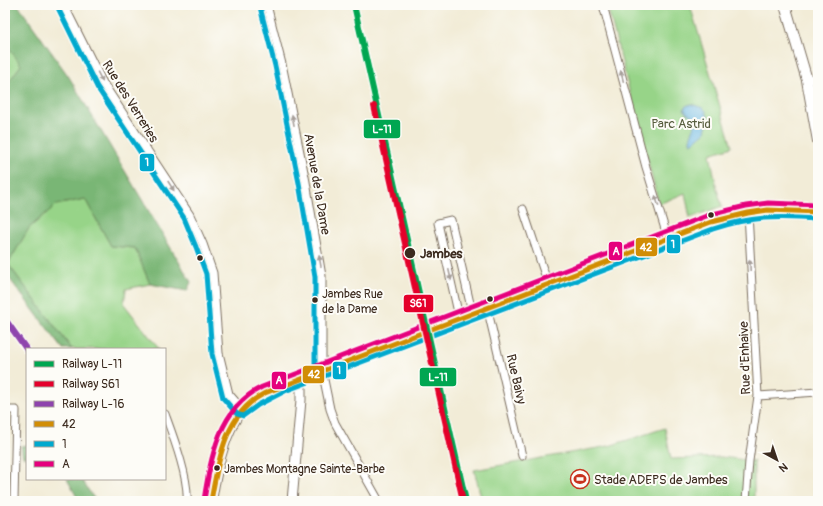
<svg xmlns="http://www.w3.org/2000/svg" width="823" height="506" viewBox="0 0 823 506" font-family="Pangolin,sans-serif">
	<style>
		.green { fill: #97d488; stroke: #697f53 }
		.forest { fill: #79b674; stroke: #5a7049 }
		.water { fill: #69b7e3; stroke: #527080 }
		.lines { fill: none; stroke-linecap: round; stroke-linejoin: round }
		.minor-casing { stroke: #7b6e5f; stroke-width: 9 }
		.tertiary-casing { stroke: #7b6e5f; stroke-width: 11 }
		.secondary-casing { stroke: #7b6e5f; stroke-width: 12 }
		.minor { stroke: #fff; stroke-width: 7 }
		.tertiary { stroke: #fff; stroke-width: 9 }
		.secondary { stroke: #fff; stroke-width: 10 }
		.bus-1-casing { stroke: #fdfcf7; stroke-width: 8 }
		.bus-2-casing { stroke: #fdfcf7; stroke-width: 8 }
		.bus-3-casing { stroke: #fdfcf7; stroke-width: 8 }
		.bus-1 { stroke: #d18d06; stroke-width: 5 }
		.bus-2 { stroke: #00a9ce; stroke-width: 5 }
		.bus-3 { stroke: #e5007d; stroke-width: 5 }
		.rail-1-casing { stroke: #fdfcf7; stroke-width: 9 }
		.rail-2-casing { stroke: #fdfcf7; stroke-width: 9 }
		.rail-3-casing { stroke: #fdfcf7; stroke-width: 9 }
		.rail-1 { stroke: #00a651; stroke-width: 6 }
		.rail-2 { stroke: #e4002b; stroke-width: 6 }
		.rail-3 { stroke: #8e44ad; stroke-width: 6 }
		.oneway { fill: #a79f9a }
		.bus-dot { fill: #3b2a1e; stroke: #fdfcf7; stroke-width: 1.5 }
		.labels { text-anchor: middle; stroke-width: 4; stroke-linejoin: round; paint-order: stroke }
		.bus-label { font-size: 12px; fill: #3b2a1e; stroke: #fdfcf7; text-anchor: start }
		.street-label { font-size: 13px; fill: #3b2a1e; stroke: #fdfcf7 }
		.park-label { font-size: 13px; fill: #575d3e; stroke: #fdfcf7 }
		.stop-label { font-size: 13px; font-weight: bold; fill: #3b2a1e; stroke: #fdfcf7; text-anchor: start }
		.poi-label { font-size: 13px; fill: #3b2a1e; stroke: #fdfcf7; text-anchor: start }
		.line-badge { stroke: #fdfcf7; stroke-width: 1.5 }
		.badge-label { font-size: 11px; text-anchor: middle; font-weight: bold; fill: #fff }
	</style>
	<rect width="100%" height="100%" fill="#fdfcf7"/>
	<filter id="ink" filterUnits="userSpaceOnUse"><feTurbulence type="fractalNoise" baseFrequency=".025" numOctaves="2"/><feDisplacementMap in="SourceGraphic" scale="8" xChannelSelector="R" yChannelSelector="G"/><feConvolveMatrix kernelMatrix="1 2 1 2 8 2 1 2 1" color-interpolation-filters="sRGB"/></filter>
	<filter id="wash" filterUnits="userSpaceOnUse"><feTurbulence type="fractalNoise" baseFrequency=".012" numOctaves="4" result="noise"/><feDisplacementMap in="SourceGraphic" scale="16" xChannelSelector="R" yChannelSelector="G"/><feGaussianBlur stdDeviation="0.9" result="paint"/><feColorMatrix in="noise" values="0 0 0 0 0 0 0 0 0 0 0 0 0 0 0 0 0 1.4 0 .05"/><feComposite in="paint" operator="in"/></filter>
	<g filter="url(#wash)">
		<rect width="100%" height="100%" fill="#f2ecd7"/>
		<path class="green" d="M607 5H690L732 147 710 154 717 189 722 206 690 218 685 193 659 204Z
			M5 42 21 65 5 87Z
			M85 199 111 246 135 248 150 284 126 289 124 304 159 349H72L8 264 29 228 56 205Z
			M665 428 671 459 721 457 754 461V501H482L474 470 609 446Z"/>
		<path class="forest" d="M5 5H18L69 77 191 282 187 291 150 284 135 248 111 246 85 199 56 205 29 228 8 264 72 349H63L5 273V87L21 65 5 42Z
			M27 445V457H23L21 446Z
			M67 479H81L93 497 98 501H79Z"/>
		<path class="water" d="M691 104 703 108 706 111 708 118 705 132 692 143 690 142V139L696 122V119L687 113 684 109 686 106Z"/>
	</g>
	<g filter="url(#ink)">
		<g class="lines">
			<defs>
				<path id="minor" d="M64 5 103 83 190 215 203 244 213 273 219 353 229 394 242 409
					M267 5 282 64 306 182 322 276V370L330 409 335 423 379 501
					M603 5 646 167 668 239
					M807 80 818 77
					M523 209 548 284
					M487 307 522 456
					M459 317 438 223 451 220 472 312
					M758 396 818 392
					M5 410H16L14 501
					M165 414C173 436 189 478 187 501
					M746 501 749 461 758 396 748 213"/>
				<path id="tertiary" d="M292 501 301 400V378"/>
				<path id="secondary" d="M785 5 807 80 818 141
					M211 501C216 470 226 417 253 399 268 390 286 384 301 378L711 222 748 213 768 210 818 212"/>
			</defs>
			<use href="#minor" class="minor-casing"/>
			<use href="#tertiary" class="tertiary-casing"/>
			<use href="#secondary" class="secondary-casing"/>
			<use href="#minor" class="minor"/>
			<use href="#tertiary" class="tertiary"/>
			<use href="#secondary" class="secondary"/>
			<defs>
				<path id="bus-1" d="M211 501C218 461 225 413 265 393L711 222 748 213 768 210 818 212"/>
				<path id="bus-2" d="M260 7 275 66 299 183 315 277V370
					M58 8 97 87 184 218 196 247 206 274 212 354 223 398 237 414 243 416 258 405 285 391 713 229C751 216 778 216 818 219"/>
				<path id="bus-3" d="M204 500C211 457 219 408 262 387L709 215 746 206 768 203 818 205"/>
			</defs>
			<use href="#bus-1" class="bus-1-casing"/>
			<use href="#bus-2" class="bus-2-casing"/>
			<use href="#bus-3" class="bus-3-casing"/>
			<use href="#bus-1" class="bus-1"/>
			<use href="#bus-2" class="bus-2"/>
			<use href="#bus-3" class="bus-3"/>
			<defs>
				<path id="rail-1" d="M354 5 466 501"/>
				<path id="rail-2" d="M374 106 463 501"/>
				<path id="rail-3" d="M5 319 27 350"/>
			</defs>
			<use href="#rail-1" class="rail-1-casing"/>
			<use href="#rail-2" class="rail-2-casing"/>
			<use href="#rail-3" class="rail-3-casing"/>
			<use href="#rail-1" class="rail-1"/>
			<use href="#rail-2" class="rail-2"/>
			<use href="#rail-3" class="rail-3"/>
		</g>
		<defs><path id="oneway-solid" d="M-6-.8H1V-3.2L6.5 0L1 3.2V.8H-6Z"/></defs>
		<g class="oneway">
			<use href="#oneway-solid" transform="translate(622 76) rotate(-104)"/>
			<use href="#oneway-solid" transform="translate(100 77) rotate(63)"/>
			<use href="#oneway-solid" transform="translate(293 120) rotate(-101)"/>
			<use href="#oneway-solid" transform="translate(171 186) rotate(57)"/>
			<use href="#oneway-solid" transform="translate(657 201) rotate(-107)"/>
			<use href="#oneway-solid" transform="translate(320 261) rotate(-100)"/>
			<use href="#oneway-solid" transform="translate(750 265) rotate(-92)"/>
			<use href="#oneway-solid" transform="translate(450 275) rotate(77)"/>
		</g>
	</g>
	<defs>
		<symbol id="stadium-ring" viewBox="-11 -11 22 22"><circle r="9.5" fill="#fdfcf7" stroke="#c8321e" stroke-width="1.5"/><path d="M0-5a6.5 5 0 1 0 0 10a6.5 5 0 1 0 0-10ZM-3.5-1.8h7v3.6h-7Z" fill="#c8321e"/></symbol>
	</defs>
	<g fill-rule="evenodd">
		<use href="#stadium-ring" x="569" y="468" width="22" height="22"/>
	</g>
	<g class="bus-dot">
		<circle cx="711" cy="215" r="3.5"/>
		<circle cx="410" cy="253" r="6"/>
		<circle cx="200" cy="258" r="3.5"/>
		<circle cx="490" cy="299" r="3.5"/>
		<circle cx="315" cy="300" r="3.5"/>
		<circle cx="217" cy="468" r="3.5"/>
	</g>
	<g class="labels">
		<g class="bus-label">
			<text x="322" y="298">Jambes Rue<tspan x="322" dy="15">de la Dame</tspan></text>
			<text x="224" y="473">Jambes Montagne Sainte-Barbe</text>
		</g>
		<g class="street-label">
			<text transform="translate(131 101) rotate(58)" y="5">Rue des Verreries</text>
			<text transform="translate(318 184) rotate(80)" y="5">Avenue de la Dame</text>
			<text transform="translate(744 358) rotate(-92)" y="5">Rue d'Enhaive</text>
			<text transform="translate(517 379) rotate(77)" y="5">Rue Baivy</text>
		</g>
		<g class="park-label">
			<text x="681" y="128">Parc Astrid</text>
		</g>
		<g class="stop-label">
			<text x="420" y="258">Jambes</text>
		</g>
		<g class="poi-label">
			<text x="594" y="484">Stade ADEPS de Jambes</text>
		</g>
	</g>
	<g class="line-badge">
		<rect x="363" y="119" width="38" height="20" rx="4" fill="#00a651"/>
		<rect x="139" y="153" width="16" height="19" rx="4" fill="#00a9ce"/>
		<rect x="666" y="234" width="15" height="20" rx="4" fill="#00a9ce"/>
		<rect x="635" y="237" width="23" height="20" rx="4" fill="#d18d06"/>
		<rect x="608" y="241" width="15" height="20" rx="4" fill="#e5007d"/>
		<rect x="403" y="294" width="31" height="19" rx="4" fill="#e4002b"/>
		<rect x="332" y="361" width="15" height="19" rx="4" fill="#00a9ce"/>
		<rect x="302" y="365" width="23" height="19" rx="4" fill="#d18d06"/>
		<rect x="419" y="367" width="38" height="20" rx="4" fill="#00a651"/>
		<rect x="271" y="371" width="16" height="19" rx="4" fill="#e5007d"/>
	</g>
	<g class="badge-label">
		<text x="382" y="133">L-11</text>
		<text x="147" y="166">1</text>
		<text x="673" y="248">1</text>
		<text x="646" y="251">42</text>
		<text x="616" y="255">A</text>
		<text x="418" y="307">S61</text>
		<text x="339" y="374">1</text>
		<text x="314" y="378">42</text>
		<text x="438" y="381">L-11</text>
		<text x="279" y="384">A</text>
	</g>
	<rect width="823" height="506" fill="none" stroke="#fdfcf7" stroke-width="20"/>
	<rect x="26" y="348" width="140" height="132" fill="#fdfcf7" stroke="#afa8a0"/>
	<rect x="34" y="361" width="20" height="6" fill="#00a651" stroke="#afa8a0"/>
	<text x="62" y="368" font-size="12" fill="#3b2a1e">Railway L-11</text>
	<rect x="34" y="381" width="20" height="6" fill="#e4002b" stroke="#afa8a0"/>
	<text x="62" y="388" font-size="12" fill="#3b2a1e">Railway S61</text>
	<rect x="34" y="401" width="20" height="6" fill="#8e44ad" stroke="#afa8a0"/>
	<text x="62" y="408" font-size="12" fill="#3b2a1e">Railway L-16</text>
	<rect x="34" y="421" width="20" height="6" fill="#d18d06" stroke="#afa8a0"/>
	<text x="62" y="428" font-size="12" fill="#3b2a1e">42</text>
	<rect x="34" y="441" width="20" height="6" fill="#00a9ce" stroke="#afa8a0"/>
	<text x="62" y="448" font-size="12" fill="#3b2a1e">1</text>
	<rect x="34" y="461" width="20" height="6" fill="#e5007d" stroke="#afa8a0"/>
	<text x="62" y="468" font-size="12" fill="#3b2a1e">A</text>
	<g transform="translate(777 460) rotate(140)" stroke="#fdfcf7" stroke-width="3" paint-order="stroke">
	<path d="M0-3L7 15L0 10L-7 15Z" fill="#3b2a1e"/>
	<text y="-6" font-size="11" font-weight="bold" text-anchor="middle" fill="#3b2a1e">N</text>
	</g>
</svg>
